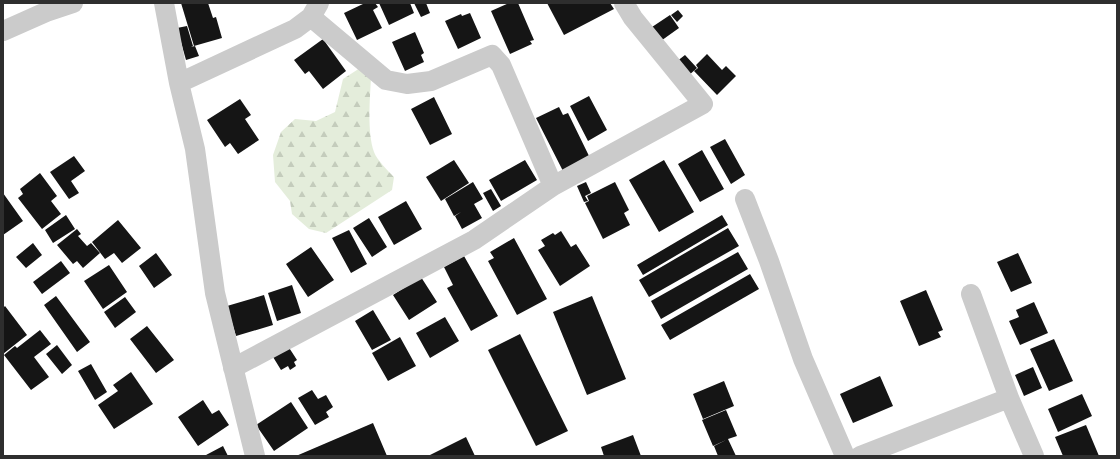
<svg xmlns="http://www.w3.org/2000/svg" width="1120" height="459" viewBox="0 0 1120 459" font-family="Mulish,sans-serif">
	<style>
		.forest { fill: url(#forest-firs) }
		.building { fill: #151515 }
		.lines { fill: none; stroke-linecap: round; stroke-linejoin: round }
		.minor { stroke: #cbcbcb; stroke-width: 20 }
	</style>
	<defs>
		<pattern id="forest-firs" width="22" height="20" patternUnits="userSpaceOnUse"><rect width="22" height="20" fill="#e4eddb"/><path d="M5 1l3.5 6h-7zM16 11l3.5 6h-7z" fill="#c4ccbc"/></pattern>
	</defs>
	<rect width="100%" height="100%" fill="#fff"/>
	<path class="forest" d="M360 68 371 77C370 99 367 132 374 152 377 160 388 171 394 177L392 190 326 233 309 229 292 214 290 201 275 182 273 155 281 132 295 119 316 121 335 112 343 79Z"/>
	<path class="building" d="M181 3H208L213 18 216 17 222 38 194 46Z
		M365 3H375L378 7 373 10 382 28 357 40 344 13Z
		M379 3H410L414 13 389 25Z
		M414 3H426L430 13 421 17Z
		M509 3H518L534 40 530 41 532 44 510 54 491 11Z
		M547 3H576V4L578 3H610L614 9 564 35Z
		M678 10 683 16 677 22 671 15Z
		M470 13 481 38 458 49 445 21 461 14 462 16Z
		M670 15 679 28 658 43 649 29Z
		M187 26 193 46 191 47 195 46 199 56 186 60 177 28Z
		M415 32 424 53 421 55 424 62 405 71 392 42Z
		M323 39 346 71 323 89 309 71 305 74 294 60Z
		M707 54 722 70 726 66 736 76 717 95 694 71 698 68 696 65Z
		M685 55 697 68 688 76 676 62Z
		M589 96 607 130 588 141 570 106Z
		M434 97 452 134 430 145 411 109Z
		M240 99 251 115 245 119 259 140 238 154 230 143 225 147 207 120Z
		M559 107 563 115 568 113 590 158 563 171 536 118Z
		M725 139 745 175 731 184 710 147Z
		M702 150 724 189 700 202 678 164Z
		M74 156 85 171 71 181 79 193 69 199 50 172Z
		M454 160 469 183 441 201 426 177Z
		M525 160 537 180 501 201 489 180Z
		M664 160 694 212 659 232 629 180Z
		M40 173 57 196 51 201 61 214 42 229 18 198 23 194 20 189Z
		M473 182 483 199 474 204 482 218 462 229 455 216 461 212 454 216 445 199Z
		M586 182 591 193 585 196 588 201 584 202 577 186Z
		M615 182 629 210 624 213 630 225 603 239 585 203 589 201 587 196Z
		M491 189 501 206 493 211 483 193Z
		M3 193 23 221 3 235Z
		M406 201 422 229 394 245 378 217Z
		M66 215 75 229 53 243 45 230Z
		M722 215 728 225 643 275 637 265Z
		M369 218 387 247 372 257 353 228Z
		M118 220 141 248 122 263 114 253 105 259 92 242Z
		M728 228 739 246 649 297 639 280Z
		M77 229 81 234 78 236 87 246 91 243 100 253 83 268 77 261 73 264 57 245Z
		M349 230 367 264 351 273 332 238Z
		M561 231 571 247 576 244 590 266 560 286 538 250 545 246 541 240 553 233 555 235Z
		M514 238 547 299 517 315 488 261 494 258 490 252Z
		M33 243 42 255 26 268 16 257Z
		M311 247 334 280 308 297 286 264Z
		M738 252 748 269 661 319 651 301Z
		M156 253 172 275 154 288 139 266Z
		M1018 253 1032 283 1011 292 997 262Z
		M464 256 498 316 471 331 447 288 453 285 444 267Z
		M61 261 70 273 42 294 33 282Z
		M109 265 127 292 103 309 84 281Z
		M750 274 759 289 670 340 661 325Z
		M421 277 437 302 409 320 393 295Z
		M292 285 301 313 277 321 268 293Z
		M926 290 943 330 938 332 941 337 919 346 900 301Z
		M264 295 273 325 236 336 227 306Z
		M56 296 90 342 77 352 44 305Z
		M592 296 626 379 587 395 553 312Z
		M125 297 136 312 115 328 104 312Z
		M1034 302 1048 333 1020 345 1009 321 1019 317 1016 310Z
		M5 306 27 335 3 354V308Z
		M373 310 391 340 372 350 355 321Z
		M445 317 459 341 430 358 416 333Z
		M147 326 174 360 156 373 130 339Z
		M40 330 51 344 34 357 49 377 31 390 4 355 15 346 17 348Z
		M520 334 568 431 536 446 488 350Z
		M400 337 416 366 388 381 372 353Z
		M1054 339 1073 381 1049 391 1030 349Z
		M286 343 297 360 294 362 296 366 290 370 288 366 281 370 270 352Z
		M57 345 72 365 62 374 46 354Z
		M91 364 107 392 95 400 78 371Z
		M1033 367 1042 388 1024 396 1015 375Z
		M131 372 153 404 114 429 98 405 118 391 113 385Z
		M880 376 893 406 853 423 840 394Z
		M724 381 734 406 703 419 693 394Z
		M312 390 318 399 326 395 333 407 326 412 329 417 315 425 298 398Z
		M1082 394 1092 416 1058 432 1048 409Z
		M203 400 212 414 219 410 229 425 198 446 178 417Z
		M291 402 308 428 274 451 256 425Z
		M726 410 737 436 728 439 736 456H718L714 446 726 440 713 446 702 420Z
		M373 423 387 456H296Z
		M1086 425 1099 456H1063L1055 437Z
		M633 435 641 456H604L601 447Z
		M466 437 475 456H428Z
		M223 446 228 456H207L206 455Z"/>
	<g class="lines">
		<path class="minor" d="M164 3 179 83 195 149 215 293 255 456
			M311 17 386 80 407 84 431 81 492 55 501 65 553 186
			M3 31 46 12 73 3
			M179 83 295 29 311 17 319 3
			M745 199 769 261 803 359 845 456
			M971 294 1009 398 1034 456
			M233 368 474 240 553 186 703 104 633 18 624 3
			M860 456 1009 398"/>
	</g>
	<rect width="1120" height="459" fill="none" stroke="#2e2e2e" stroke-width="8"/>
</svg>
